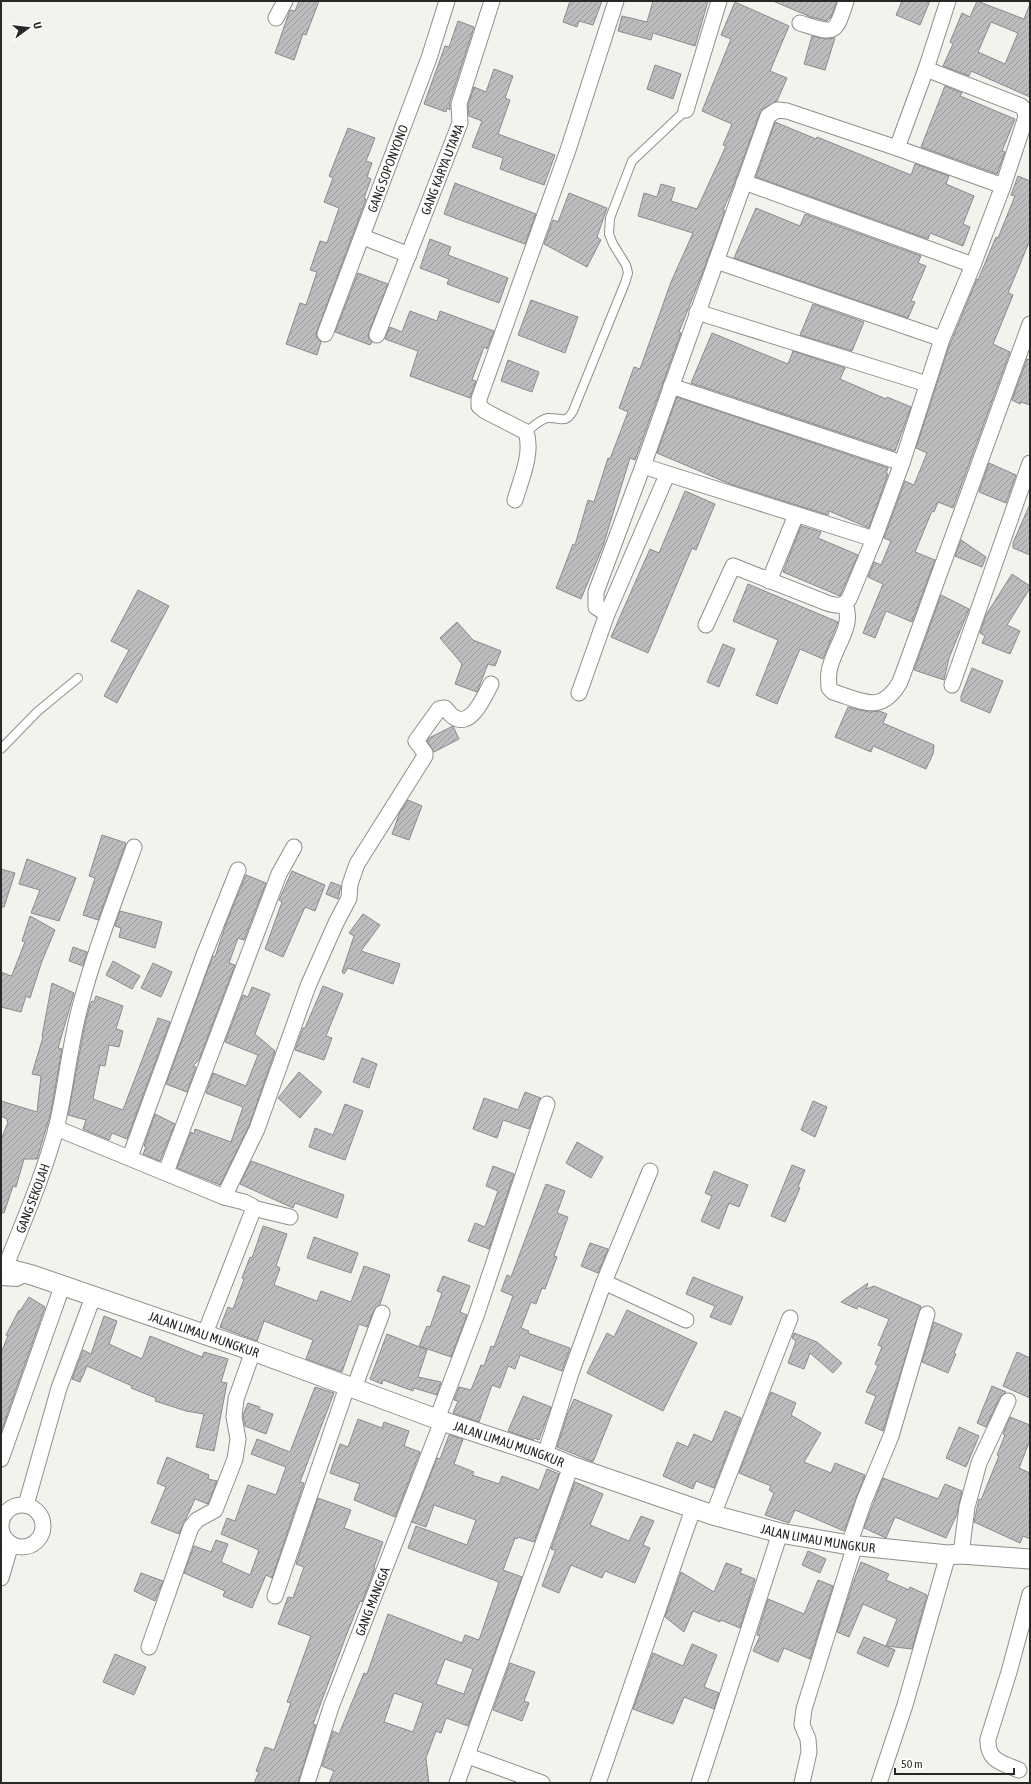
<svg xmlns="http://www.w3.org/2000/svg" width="1031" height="1784" viewBox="0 0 1031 1784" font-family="'Asap Condensed',sans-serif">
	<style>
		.building { fill: url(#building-hatch); stroke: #8d8a8e; fill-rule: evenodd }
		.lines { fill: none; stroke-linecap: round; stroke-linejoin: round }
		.service-casing { stroke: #908f8b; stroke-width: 10 }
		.minor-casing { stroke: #908f8b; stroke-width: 17 }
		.tertiary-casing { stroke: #908f8b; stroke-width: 21 }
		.service { stroke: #fff; stroke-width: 8 }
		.minor { stroke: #fff; stroke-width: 15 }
		.tertiary { stroke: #fff; stroke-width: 19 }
		.labels { text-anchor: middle; stroke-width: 3; stroke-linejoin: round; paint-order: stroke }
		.street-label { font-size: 13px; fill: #292827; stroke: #fff }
	</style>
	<defs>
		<pattern id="building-hatch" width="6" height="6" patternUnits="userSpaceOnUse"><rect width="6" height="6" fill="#bfbcc0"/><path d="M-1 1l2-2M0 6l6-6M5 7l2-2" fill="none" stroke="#9b999c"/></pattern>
	</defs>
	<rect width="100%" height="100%" fill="#f3f2ed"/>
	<path class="building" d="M299 1H319L306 35 303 34 294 60 275 53 290 10 295 11Z
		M570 1H602L593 25 579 21 577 27 563 22Z
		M653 1H708L695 46 653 33 651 40 618 31 622 16 647 22Z
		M773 1H837L831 17 827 21 811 17Z
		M902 1H930L920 25 896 15Z
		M977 1 1024 19 1030 4V97L971 71 969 76 943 66 953 44 950 42 962 13 970 17ZM991 22 1018 33 1005 64 978 52Z
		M735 2 789 26 770 71 787 78 777 101 763 109 760 113 731 192 723 210 725 211 704 269 679 332 681 333 635 460 630 458 603 546 581 599 556 588 573 544 575 545 588 500 594 502 608 458 610 459 628 412 619 408 634 367 640 369 671 282 693 233 638 216 644 193 657 197 661 184 675 188 671 201 697 209 726 146 723 145 732 124 702 111 731 39 721 35Z
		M458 21 474 27 450 101V110L447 108 446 112 424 104 445 46 449 47Z
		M812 36 826 39 835 38 825 70 804 64Z
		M655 65 681 74 673 99 647 89Z
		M494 69 513 76 505 98 510 100 498 134 555 155 544 185 500 169 503 158 472 147 482 121 469 116 468 105 474 87 486 92Z
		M945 86 962 93 960 96 1015 119 1002 151 1005 152 997 174 921 147Z
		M775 122 816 139 817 137 911 175 915 164 949 176 946 184 974 196 963 224 970 227 963 246 930 233 928 239 756 177Z
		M348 128 375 138 366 161 372 163 367 177 371 179 364 198 366 199 317 331 316 336 321 342 317 355 286 344 300 303 306 305 317 272 310 270 320 241 327 243 339 208 324 202 333 178 329 176Z
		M1018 176 1030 181V240L1008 293 1013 295 993 344 1010 352 953 508 938 502 934 512 932 511 915 552 935 560 912 622 886 611 875 638 863 633 883 584 868 577 874 562 881 565 891 541 884 538 905 481 914 485 927 453 916 448 948 349 977 279 978 280 996 237 998 238 1015 196 1011 195Z
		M455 183 536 214 525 244 444 214Z
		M569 193 607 208 597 237 601 240 587 267 544 244 553 220 558 222Z
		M756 208 800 226 805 214 921 256 918 263 926 266 911 301 915 302 908 318 734 258Z
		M430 239 451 247 448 255 508 278 499 303 447 284 449 279 420 268Z
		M358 273 388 284 369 332 368 337 372 342 370 345 335 332Z
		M531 300 578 317 565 353 518 335Z
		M813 304 864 322 852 351 800 335Z
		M410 311 437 321 440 311 494 331 487 349 484 347 472 380 476 381 470 398 410 376 418 351 385 339 390 327 402 332Z
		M712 333 788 364 793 351 845 368 840 379 886 399 887 397 911 407 895 451 691 383Z
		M1027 359 1030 360V405L1021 402 1020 404 1012 400Z
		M508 360 539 372 532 392 501 381Z
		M677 397 888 468 886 473 888 474 869 528 829 511 828 515 730 484 657 453Z
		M989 463 1016 475 1006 503 979 492Z
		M685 491 715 504 696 550 692 548 648 653 611 637 650 549 659 553Z
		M1030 504V555L1013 548V543Z
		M801 526 821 532 818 538 858 555 840 596 783 572Z
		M961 540 986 557 982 567 955 556Z
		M1012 574 1030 586V588L1007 625 1020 631 1010 654 982 643 985 636 980 633 986 615Z
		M748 584 838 622 823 659 800 649 777 704 756 695 778 640 733 621Z
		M138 590 169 606 117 703 104 696 129 650 111 641Z
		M941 595 969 609 949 658 944 680 914 670Z
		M457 622 473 640 501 651 495 666 488 664 477 692 455 684 462 664 440 638Z
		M723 644 735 649 719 687 707 682Z
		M972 668 1003 681 990 713 961 701V696Z
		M848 707 869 712 879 711 887 714 883 723 934 745 933 754 926 769 873 746 871 752 835 737Z
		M453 726 459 739 434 752 427 741 429 738Z
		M408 800 422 806 409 840 392 834 400 812Z
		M102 835 126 843 98 920 83 915 95 878 89 876Z
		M27 859 76 878 59 921 31 913 40 890 19 884Z
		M1 869 15 873 4 907H1Z
		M292 871 325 885 315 911 305 907 283 957 265 949 282 902 279 900Z
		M246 875 266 883 244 940 238 938 229 963 235 965 199 1060 193 1066 196 1067 187 1092 166 1084 212 958 213 956 215 957 227 921Z
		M331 882 341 886 338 899 326 894Z
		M120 911 162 922 155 948 119 937 121 928 115 926Z
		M363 914 380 925 361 951 400 964 393 984 348 968 344 974 342 972 354 936 349 933Z
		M30 916 55 930 42 961 30 998 26 996 21 1012 1 1007V972L11 976 12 975 25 942 22 941Z
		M73 947 87 952 83 966 69 961Z
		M113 961 140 976 132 989 106 975Z
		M153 963 172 972 161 997 141 988Z
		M52 983 74 993 58 1048 62 1049 51 1112 37 1159H24L16 1187 13 1186 4 1213H1V1140L8 1122 7 1121V1119L1 1116V1101L37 1112 41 1076 32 1074 43 1037 42 1036Z
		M323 986 343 994 326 1036 332 1038 324 1060 295 1050 303 1028H305Z
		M252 987 270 994 255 1034 275 1051 249 1126 220 1185 177 1168 191 1132 194 1134 195 1129 231 1142 243 1107 206 1093 213 1073 246 1086 258 1055 225 1042 243 995 248 997Z
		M96 996 123 1006 116 1029 123 1031 119 1047 109 1045 105 1066 100 1065 93 1099 123 1110 158 1018 170 1022 127 1139 112 1133 109 1140 83 1129 86 1120 68 1115 85 1024 90 1005 92 1001 94 1002Z
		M362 1058 377 1064 369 1088 353 1082Z
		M299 1072 322 1092 300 1118 278 1098Z
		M525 1092 541 1098 529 1129 503 1120 497 1138 473 1129 484 1098 518 1110Z
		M813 1101 827 1107 815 1137 801 1130Z
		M345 1104 363 1111 345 1160 309 1147 315 1128 333 1135Z
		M155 1114 175 1124 160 1161 143 1154 146 1147 144 1146Z
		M577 1142 603 1157 591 1178 566 1163Z
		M251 1161 344 1195 337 1218 295 1203 293 1208 240 1184Z
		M792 1165 805 1170 798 1187 800 1188 785 1222 771 1216Z
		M493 1166 514 1174 489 1249 468 1241 475 1223 485 1227 498 1191 486 1186Z
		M714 1171 748 1185 739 1207 729 1203 719 1229 701 1221 712 1196 705 1193Z
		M546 1184 565 1191 557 1213 568 1217 554 1256 557 1257 545 1289 542 1288 536 1304 531 1302 521 1328 529 1331 528 1333 570 1348 562 1371 520 1355 515 1369 508 1366 500 1388 492 1385 479 1422 453 1413 458 1401 454 1400 459 1387 471 1390 481 1365 484 1366 491 1346 494 1347 513 1296 501 1291 507 1275 511 1277Z
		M263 1226 287 1234 276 1266 280 1268 274 1285 317 1301 321 1291 351 1302 364 1266 390 1275 380 1304 374 1310 367 1327 359 1324 342 1372 306 1359 313 1340 264 1321 257 1341 220 1327 228 1307 233 1309 244 1279 242 1278 250 1257 252 1258Z
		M314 1237 358 1253 351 1273 307 1258Z
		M590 1243 608 1249 598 1273 581 1266Z
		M443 1276 470 1286 460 1312 467 1315 451 1357 419 1346 427 1326 430 1327 442 1293 437 1291Z
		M693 1277 743 1297 731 1325 710 1317 715 1306 686 1294Z
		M868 1283 866 1289 874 1286 921 1306 883 1431 865 1423 876 1396 866 1392 878 1366 875 1364 882 1347 878 1345 889 1319 858 1306 857 1309 841 1302Z
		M29 1297 45 1307 1 1432V1353L8 1336 6 1335 19 1310 20 1311Z
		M627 1310 697 1343 663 1411 587 1373 607 1333 614 1337Z
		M104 1316 117 1321 109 1344 142 1359 150 1336 202 1357 204 1352 228 1359 221 1382 227 1383 214 1451 196 1447 204 1414 186 1411 155 1401 156 1398 131 1388 132 1386 87 1366 80 1382 72 1379 83 1350 91 1354Z
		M934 1322 962 1334 954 1353 956 1354 948 1373 922 1362Z
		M794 1333 817 1342 842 1363 833 1373 810 1353 804 1369 788 1363 796 1341 792 1338Z
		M387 1334 427 1350 418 1377 441 1382 437 1395 414 1388 413 1391 383 1380 382 1384 370 1379Z
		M1017 1352 1030 1358V1398L1003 1386Z
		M992 1386 1006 1392 1000 1397 986 1427 977 1423Z
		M315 1387 334 1393 300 1482 304 1483 272 1578 266 1575 252 1608 223 1596 225 1591 184 1573 194 1546 211 1552 216 1540 228 1544 221 1562 250 1575 259 1550 221 1534 227 1518 235 1521 248 1485 276 1495 286 1467 251 1454 257 1439 290 1452Z
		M771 1392 796 1403 791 1415 821 1433 804 1462 831 1473 835 1463 865 1475 844 1531 795 1510 789 1523 765 1515 774 1493 769 1490 771 1486 739 1473Z
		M523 1396 551 1407 539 1440 534 1438 533 1440 508 1431Z
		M574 1399 612 1415 593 1462 557 1447 568 1413Z
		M248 1403 260 1407 259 1409 273 1414 266 1434 245 1426 243 1415Z
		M725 1411 741 1418 714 1488 696 1481 693 1489 663 1476 677 1442 688 1447 694 1434 712 1442Z
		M1010 1417 1030 1425V1440L1019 1468 1030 1473V1539L1023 1536 1020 1543 974 1522 979 1499 981 1500 999 1456 997 1455 1005 1435 1003 1434Z
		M358 1419 382 1428 384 1422 409 1431 404 1446 420 1452 395 1517 354 1500 360 1484 330 1473 340 1444 348 1447Z
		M959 1427 979 1436 966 1467 946 1458Z
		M449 1435 463 1439 454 1464 474 1472 472 1475 499 1484 502 1476 539 1490 547 1469 559 1474 534 1542 518 1537 517 1539 515 1538 503 1570 522 1577 468 1726 446 1718 441 1733 436 1731 426 1758 429 1783H329L334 1771 322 1766 333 1731 339 1734 364 1673 367 1674 388 1614 462 1643 465 1635 479 1640 499 1582 408 1548 416 1526 467 1545 476 1520 434 1505 426 1527 412 1522 437 1458 440 1459ZM445 1659 473 1669 464 1694 436 1684ZM394 1693 423 1703 413 1732 384 1722Z
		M167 1457 209 1475 208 1479 217 1481 208 1504 195 1499 179 1534 151 1523 166 1487 157 1483Z
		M883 1478 938 1499 945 1484 962 1491 957 1514 946 1538 895 1517 886 1538 864 1528Z
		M575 1482 603 1494 590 1525 629 1541 641 1516 654 1521 643 1545 650 1548 635 1583 605 1571 602 1578 571 1565 559 1593 542 1586 555 1552V1550L551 1549Z
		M318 1498 351 1510 344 1528 383 1542 374 1567 375 1568 362 1602 360 1601 346 1636 313 1724 316 1725 298 1783H254L259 1772 256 1771 265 1747 274 1750 291 1703 287 1702 311 1636 278 1624 288 1597 293 1598 304 1567 296 1564Z
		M808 1551 826 1559 820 1573 802 1565Z
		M861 1562 889 1574 886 1580 909 1590 910 1587 927 1595 912 1649 886 1646 897 1619 863 1604 849 1637 837 1632 853 1583Z
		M726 1563 742 1569 740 1573 755 1579 740 1628 721 1620 720 1622 693 1611 684 1632 665 1617 681 1572 714 1592Z
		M141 1573 163 1581 155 1601 134 1591Z
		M818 1580 833 1586 810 1659 784 1648 778 1662 753 1651 760 1636 757 1635 768 1599 804 1614Z
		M864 1637 895 1650 888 1667 857 1653Z
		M692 1644 717 1655 704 1687 719 1693 714 1709 684 1697 673 1724 633 1709 653 1653 683 1666Z
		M115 1654 146 1667 134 1695 103 1682Z
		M510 1663 535 1672 524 1701 529 1703 522 1721 493 1710Z"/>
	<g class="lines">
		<defs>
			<path id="service" d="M526 432C533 427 540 419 548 418 561 417 565 425 573 411L625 283 628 273 626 265 613 244 609 234 610 218 632 161 686 110
				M1 749 38 711 78 678
				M1 1281 17 1282 27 1277"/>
			<g id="minor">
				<path d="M948 1 926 69 897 148 1003 186"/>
				<path d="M276 18 285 1"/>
				<path d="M800 23C835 34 835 36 846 1"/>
				<path d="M686 110 719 1"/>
				<path d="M744 182 973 265"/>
				<path d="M363 237 409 255"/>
				<path d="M716 261 942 339"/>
				<path d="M697 312 927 384"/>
				<path id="s1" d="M325 334 429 58 447 1"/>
				<path id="s2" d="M377 335 460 123 459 104 492 1"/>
				<path d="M671 386 902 463"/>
				<path d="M643 466 874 539"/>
				<path d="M515 500C521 479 533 453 526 432L485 411 479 406V399L568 150 616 1"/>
				<path d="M769 581 796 515"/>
				<path d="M845 604C855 627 832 649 829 672 828 677 829 683 829 688L833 692C863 701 881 715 900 682L1030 324"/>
				<path d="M607 614 596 607V592L643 466 768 116 777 110 787 111 897 148"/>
				<path d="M706 625 733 566 827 603C836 606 843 607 849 599L874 539 902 463 942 339 973 265 1003 186 1026 117 1024 109 1021 106 926 69"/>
				<path d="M952 685 1030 463"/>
				<path d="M579 693 607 614 667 475"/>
				<path d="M56 1128 224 1197 244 1202 252 1206V1213L204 1336"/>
				<path d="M130 1157 204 955 238 870"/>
				<path d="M166 1172 279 874 294 847"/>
				<path d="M224 1197 257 1129 308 986 336 923 349 898 350 884 357 864 425 756V753L416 741 439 709 445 708C448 711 451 716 454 717 471 729 485 695 491 684"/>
				<path d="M253 1208 290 1217"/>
				<path id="s3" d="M5 1268C23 1222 43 1177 56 1129 66 1089 69 1047 80 1007 94 953 115 900 134 847"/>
				<path d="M604 1282 686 1320"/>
				<path d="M354 1388 382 1313"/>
				<path d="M437 1419 476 1316 547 1104"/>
				<path d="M545 1455 571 1373 604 1282 650 1171"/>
				<path d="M1 1459 62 1287"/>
				<path d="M26 1505 59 1388 93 1297"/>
				<circle cx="22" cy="1526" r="21"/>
				<path d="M713 1515 790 1318"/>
				<path d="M849 1545 864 1501 891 1436 927 1314"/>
				<path d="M961 1554 967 1507 979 1463 1008 1401"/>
				<path d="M1 1578 11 1544"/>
				<path d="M275 1596 347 1387"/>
				<path d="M149 1647 191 1527 197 1520 215 1510 235 1459 238 1439 234 1417 236 1399 253 1351"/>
				<path d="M468 1756 542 1783"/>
				<path d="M1019 1770C1002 1763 987 1761 988 1739L1009 1672 1030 1594"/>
				<path id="s4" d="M307 1783 331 1707 442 1421"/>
				<path d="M457 1783 571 1466"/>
				<path d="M598 1783 693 1509"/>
				<path d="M699 1783 780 1533"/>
				<path d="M802 1783 809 1752 808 1739 802 1725 804 1709 855 1545"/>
				<path d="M879 1783 905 1705 948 1555"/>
			</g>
			<g id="tertiary">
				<path id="s5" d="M1 1267 32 1275 253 1351 442 1421 545 1455 571 1466 713 1515 780 1533 849 1545 948 1555 961 1554 1030 1559"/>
			</g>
		</defs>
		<use href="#service" class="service-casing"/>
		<use href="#minor" class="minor-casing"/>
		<use href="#tertiary" class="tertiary-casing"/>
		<use href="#service" class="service"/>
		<use href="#minor" class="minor"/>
		<use href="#tertiary" class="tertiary"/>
	</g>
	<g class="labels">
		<g class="street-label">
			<text dy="5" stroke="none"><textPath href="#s1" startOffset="177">GANG SOPONYONO</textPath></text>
			<text dy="5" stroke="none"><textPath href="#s2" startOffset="178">GANG KARYA UTAMA</textPath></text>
			<text dy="5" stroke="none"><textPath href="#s3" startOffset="75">GANG SEKOLAH</textPath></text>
			<text dy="5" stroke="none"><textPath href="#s5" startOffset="214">JALAN LIMAU MUNGKUR</textPath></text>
			<text dy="5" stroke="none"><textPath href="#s5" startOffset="538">JALAN LIMAU MUNGKUR</textPath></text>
			<text dy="5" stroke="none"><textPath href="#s5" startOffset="862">JALAN LIMAU MUNGKUR</textPath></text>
			<text dy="5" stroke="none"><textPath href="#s4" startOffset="193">GANG MANGGA</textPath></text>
		</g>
	</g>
	<rect width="1031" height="1784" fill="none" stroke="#292827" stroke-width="4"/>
	<g transform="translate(28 28) rotate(75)" stroke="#ffffff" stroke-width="3" paint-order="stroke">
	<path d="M0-3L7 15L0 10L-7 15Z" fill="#292827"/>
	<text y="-6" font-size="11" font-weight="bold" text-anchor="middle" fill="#292827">U</text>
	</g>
	<path d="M895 1768v6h119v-6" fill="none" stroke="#292827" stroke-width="2"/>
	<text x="901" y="1768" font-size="12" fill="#292827" stroke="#ffffff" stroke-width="3" paint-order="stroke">50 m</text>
</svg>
